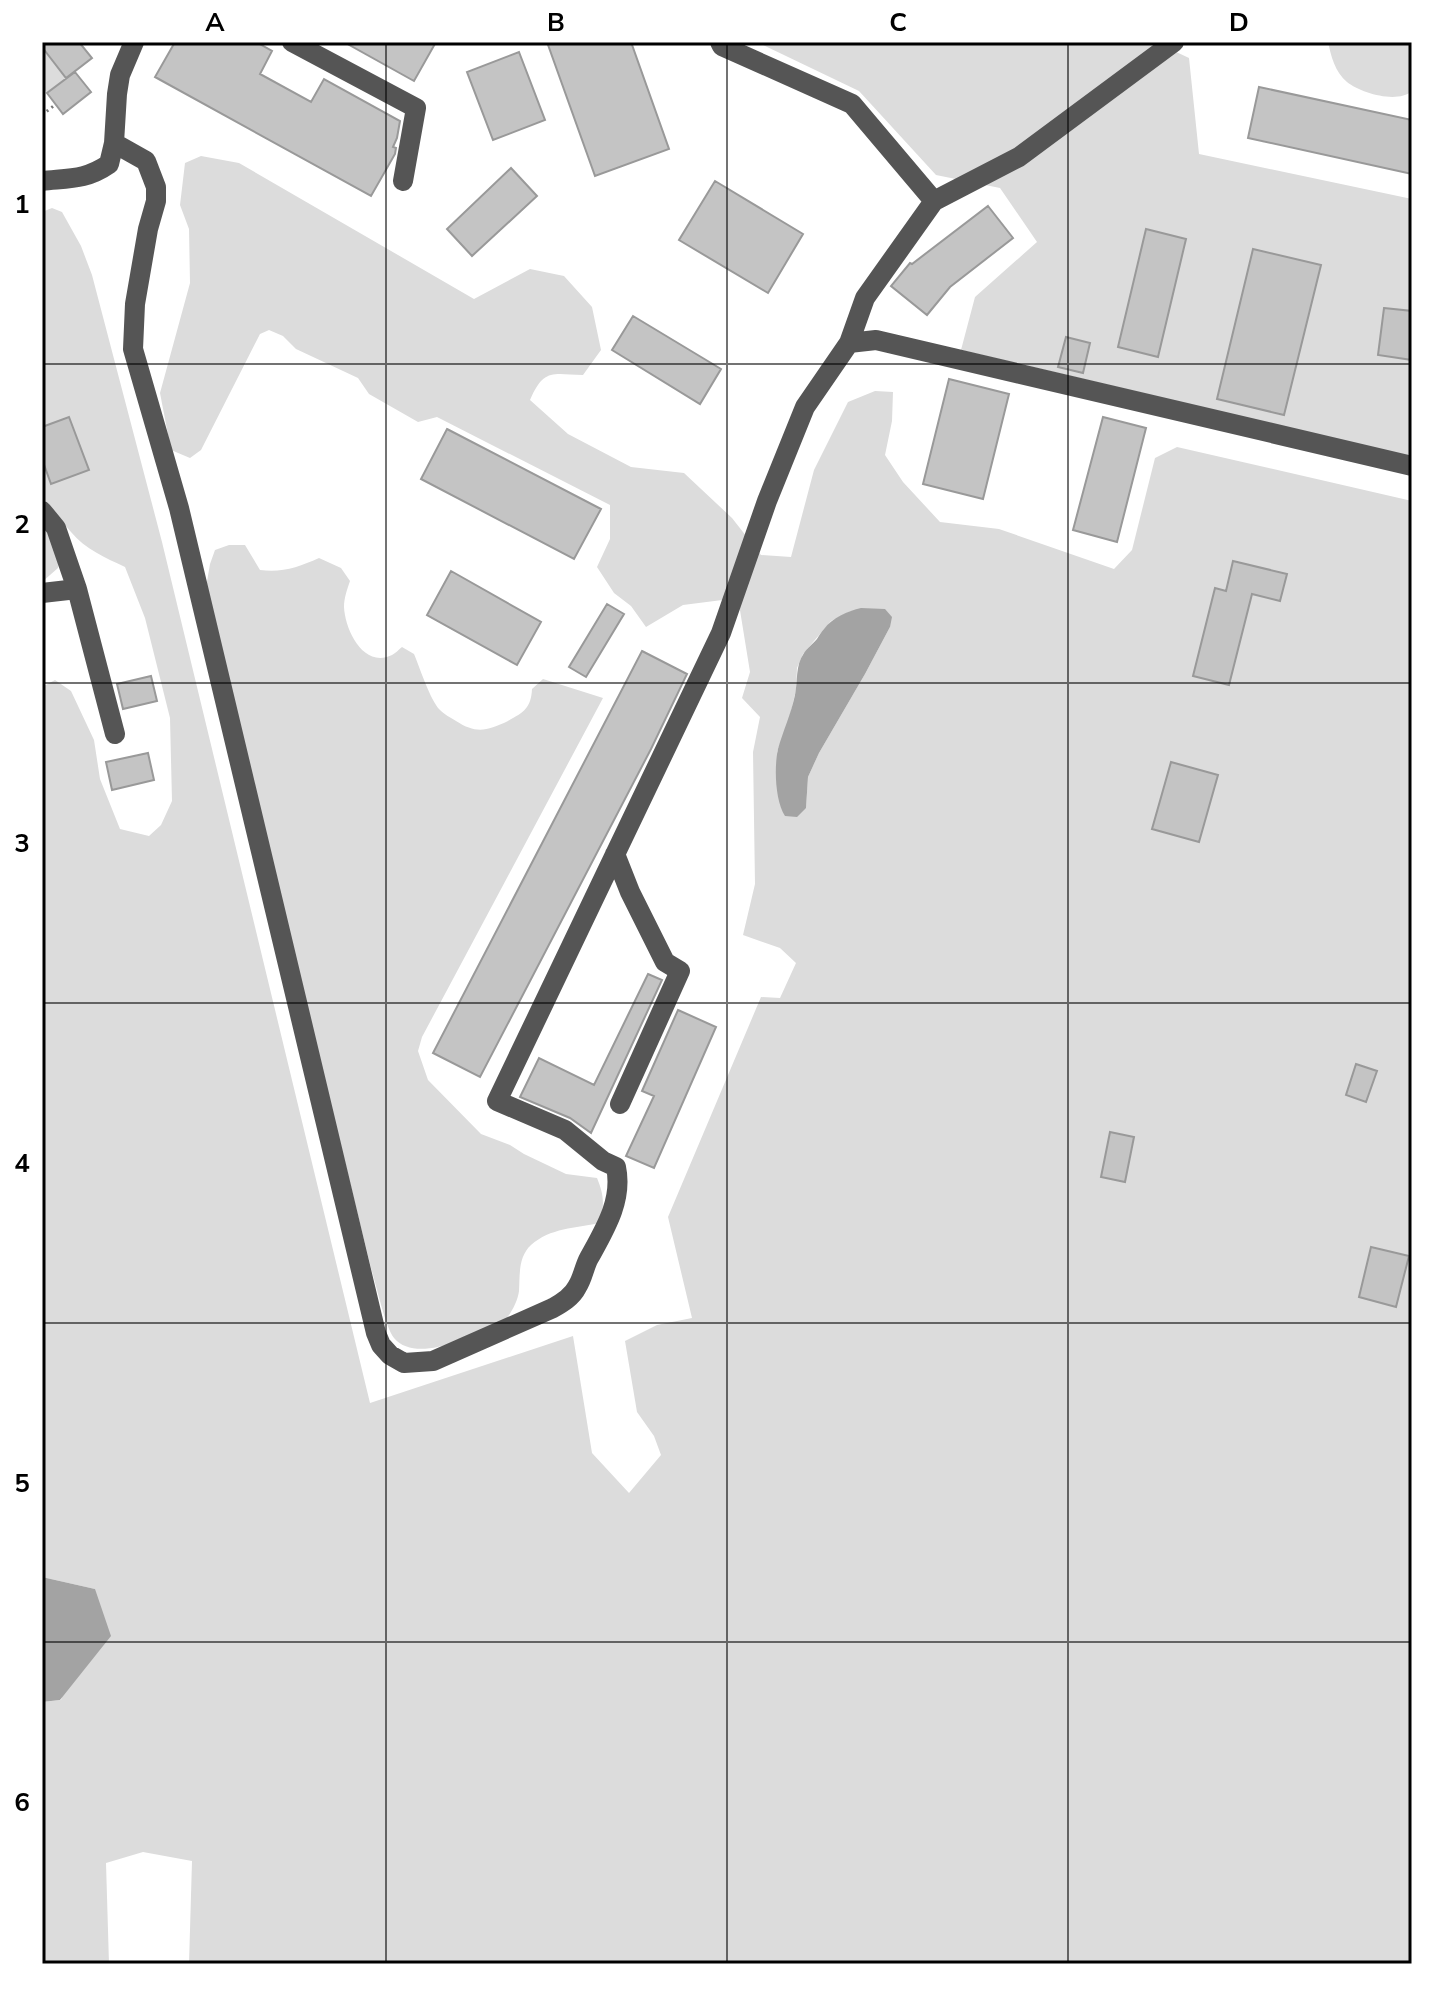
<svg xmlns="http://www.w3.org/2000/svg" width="1454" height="2006" viewBox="0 0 1454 2006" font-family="'Nunito Sans',sans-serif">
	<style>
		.green { fill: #dcdcdc; fill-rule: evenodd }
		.water { fill: #a3a3a3 }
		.building { fill: #c4c4c4; stroke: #999; stroke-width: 2 }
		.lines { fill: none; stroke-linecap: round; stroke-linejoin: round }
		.path { stroke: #777; stroke-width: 3; stroke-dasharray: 2 4; stroke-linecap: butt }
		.minor { stroke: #555; stroke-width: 20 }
		.grid { fill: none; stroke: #000; stroke-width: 2; stroke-opacity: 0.55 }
		.neatline { fill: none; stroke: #000; stroke-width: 3 }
		.grid-label { font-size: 26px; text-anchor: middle; font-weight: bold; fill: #000 }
	</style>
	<rect width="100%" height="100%" fill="#fff"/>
	<path class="green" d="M757 42H1155L1189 58 1199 154 1412 199V457L961 350 975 297 1037 242 1000 188 936 175 859 91Z
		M1328 42H1412V91C1397 104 1361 93 1347 82 1335 72 1331 56 1328 42Z
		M42 47 66 78 47 93 42 86Z
		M201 156 239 163 474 299 530 269 564 276 592 307 601 350 583 375C552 374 544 368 530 400L568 434 631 467 684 473 732 518 761 555 791 557 814 470 848 402 875 391 893 392 892 421 885 455 903 482 940 522 999 529 1114 569 1132 550 1155 458 1177 447 1412 501V1964H189L192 1861 143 1852 106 1863 109 1964H42V1702L61 1700 95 1589 42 1577V687L55 680 71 691 94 740 100 779 120 829 149 836 161 825 172 801 170 718 145 618 125 567C106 558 85 549 71 532 61 521 53 509 42 498V212L52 208 62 212 81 246 92 275 162 542 370 1403 573 1336 592 1453 629 1493 661 1455 654 1436 637 1412 625 1341 657 1325 692 1318 668 1217 761 997 780 998 796 963 780 948 743 935 755 884 753 752 760 717 742 698 750 672 738 598 683 605 646 627 631 606 614 593 597 567 610 539V505L437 417 418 422 369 394 358 378 296 349 283 336 269 330 260 334 201 450 190 458 171 450 160 393 190 283 189 229 180 205 185 163ZM851 611 890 627 865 674 819 753 808 777 806 808 777 752 789 720 796 690 797 668 803 654 831 621Z
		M42 518 61 552 58 568 42 582Z
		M229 545H245L260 570C282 573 299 567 319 558L341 568 350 581C347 590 344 598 344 607 345 629 363 669 392 655 396 653 398 650 402 647L414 654C420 668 430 700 440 710 444 714 451 718 456 721 476 734 487 731 508 721 524 712 531 708 532 689L543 679 603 698 422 1037 418 1051 428 1080 481 1134 510 1145 524 1154 566 1174 597 1178C604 1195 605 1206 599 1223 576 1228 550 1228 531 1245 518 1257 520 1275 519 1291 518 1300 512 1312 506 1319 502 1325 493 1327 486 1330 463 1340 414 1362 394 1338 385 1326 376 1284 371 1268L205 593 210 564 215 550Z"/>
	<path class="water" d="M861 608 885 609 892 617 890 627 865 674 819 753 808 777 806 808 797 817 785 816C775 801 774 767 778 749 783 731 791 714 795 695 798 681 795 666 804 653 807 648 813 644 817 639 819 636 821 632 824 629 832 618 848 611 861 608Z
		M42 1577 95 1589 111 1636 60 1700 42 1702Z"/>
	<path class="building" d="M42 42H79L92 58 66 78 42 47Z
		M175 42H256L272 51 260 74 311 102 324 79 400 121 397 138 393 147 396 148 395 154 371 196 155 77Z
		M344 42H436L414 81Z
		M547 42H631L669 149 595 176Z
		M519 52 545 120 493 140 467 72Z
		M75 72 91 92 63 114 47 93Z
		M1259 87 1412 120V174L1248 138Z
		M511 168 537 196 472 256 447 229Z
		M715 181 803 234 768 293 679 240Z
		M988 206 1013 238 950 287 927 315 891 286 910 263 912 264Z
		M1146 229 1186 239 1158 357 1118 347Z
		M1253 249 1321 265 1284 415 1217 399Z
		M1384 308 1412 311V360L1378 355Z
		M633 316 721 369 700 404 612 350Z
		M1066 337 1090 343 1083 373 1058 367Z
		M949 379 1009 394 983 499 923 484Z
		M69 417 89 470 51 484 42 459V427Z
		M1103 417 1146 428 1117 542 1073 530Z
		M447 429 601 509 574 559 421 479Z
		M1233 561 1287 574 1280 601 1252 594 1229 685 1193 676 1215 588 1226 591Z
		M451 571 541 622 517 665 427 615Z
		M607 604 624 614 586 677 569 667Z
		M642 651 687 674 651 749 480 1077 433 1053Z
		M151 676 157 701 123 709 117 684Z
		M148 753 154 780 112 790 106 762Z
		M1171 762 1218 775 1199 842 1152 829Z
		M648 974 662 980 591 1133 570 1118 520 1097 539 1058 594 1085Z
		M678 1010 716 1027 654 1168 626 1156 654 1096 642 1091Z
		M1356 1064 1377 1071 1366 1102 1346 1095Z
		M1110 1132 1134 1137 1125 1182 1101 1177Z
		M1371 1247 1409 1256 1396 1307 1359 1297Z"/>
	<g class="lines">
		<path class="path" d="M42 115 56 104"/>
		<path class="minor" d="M292 42 416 108 403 181
			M720 42 722 46 852 104 934 201 865 298 849 343
			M114 143 146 161 156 187V201L148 229 135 304 133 349 179 508 376 1333 381 1345 390 1355 404 1363 433 1361 553 1308C562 1303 572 1297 577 1287 583 1278 584 1267 589 1258 605 1229 623 1200 616 1167L603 1161 565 1130 497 1101 721 633 767 501 805 407 849 343 876 340 1412 466
			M42 181C69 178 86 180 109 164L114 143 117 94 120 75 134 42
			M934 201 1019 157 1174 42
			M42 511 56 528 77 589 42 593
			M77 589 115 734
			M615 854 630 892 665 962 680 971 620 1104"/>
	</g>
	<path class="grid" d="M386 42V1964M727 42V1964M1068 42V1964M42 364H1412M42 683H1412M42 1003H1412M42 1323H1412M42 1642H1412"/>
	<rect width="1454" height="2006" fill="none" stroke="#ffffff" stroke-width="88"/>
	<rect x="44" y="44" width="1366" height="1918" class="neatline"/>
	<g class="grid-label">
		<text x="215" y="31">A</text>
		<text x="556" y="31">B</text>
		<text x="898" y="31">C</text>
		<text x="1239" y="31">D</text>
		<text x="22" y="213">1</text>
		<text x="22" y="533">2</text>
		<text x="22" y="852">3</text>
		<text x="22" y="1172">4</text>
		<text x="22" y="1492">5</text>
		<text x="22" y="1811">6</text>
	</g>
</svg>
